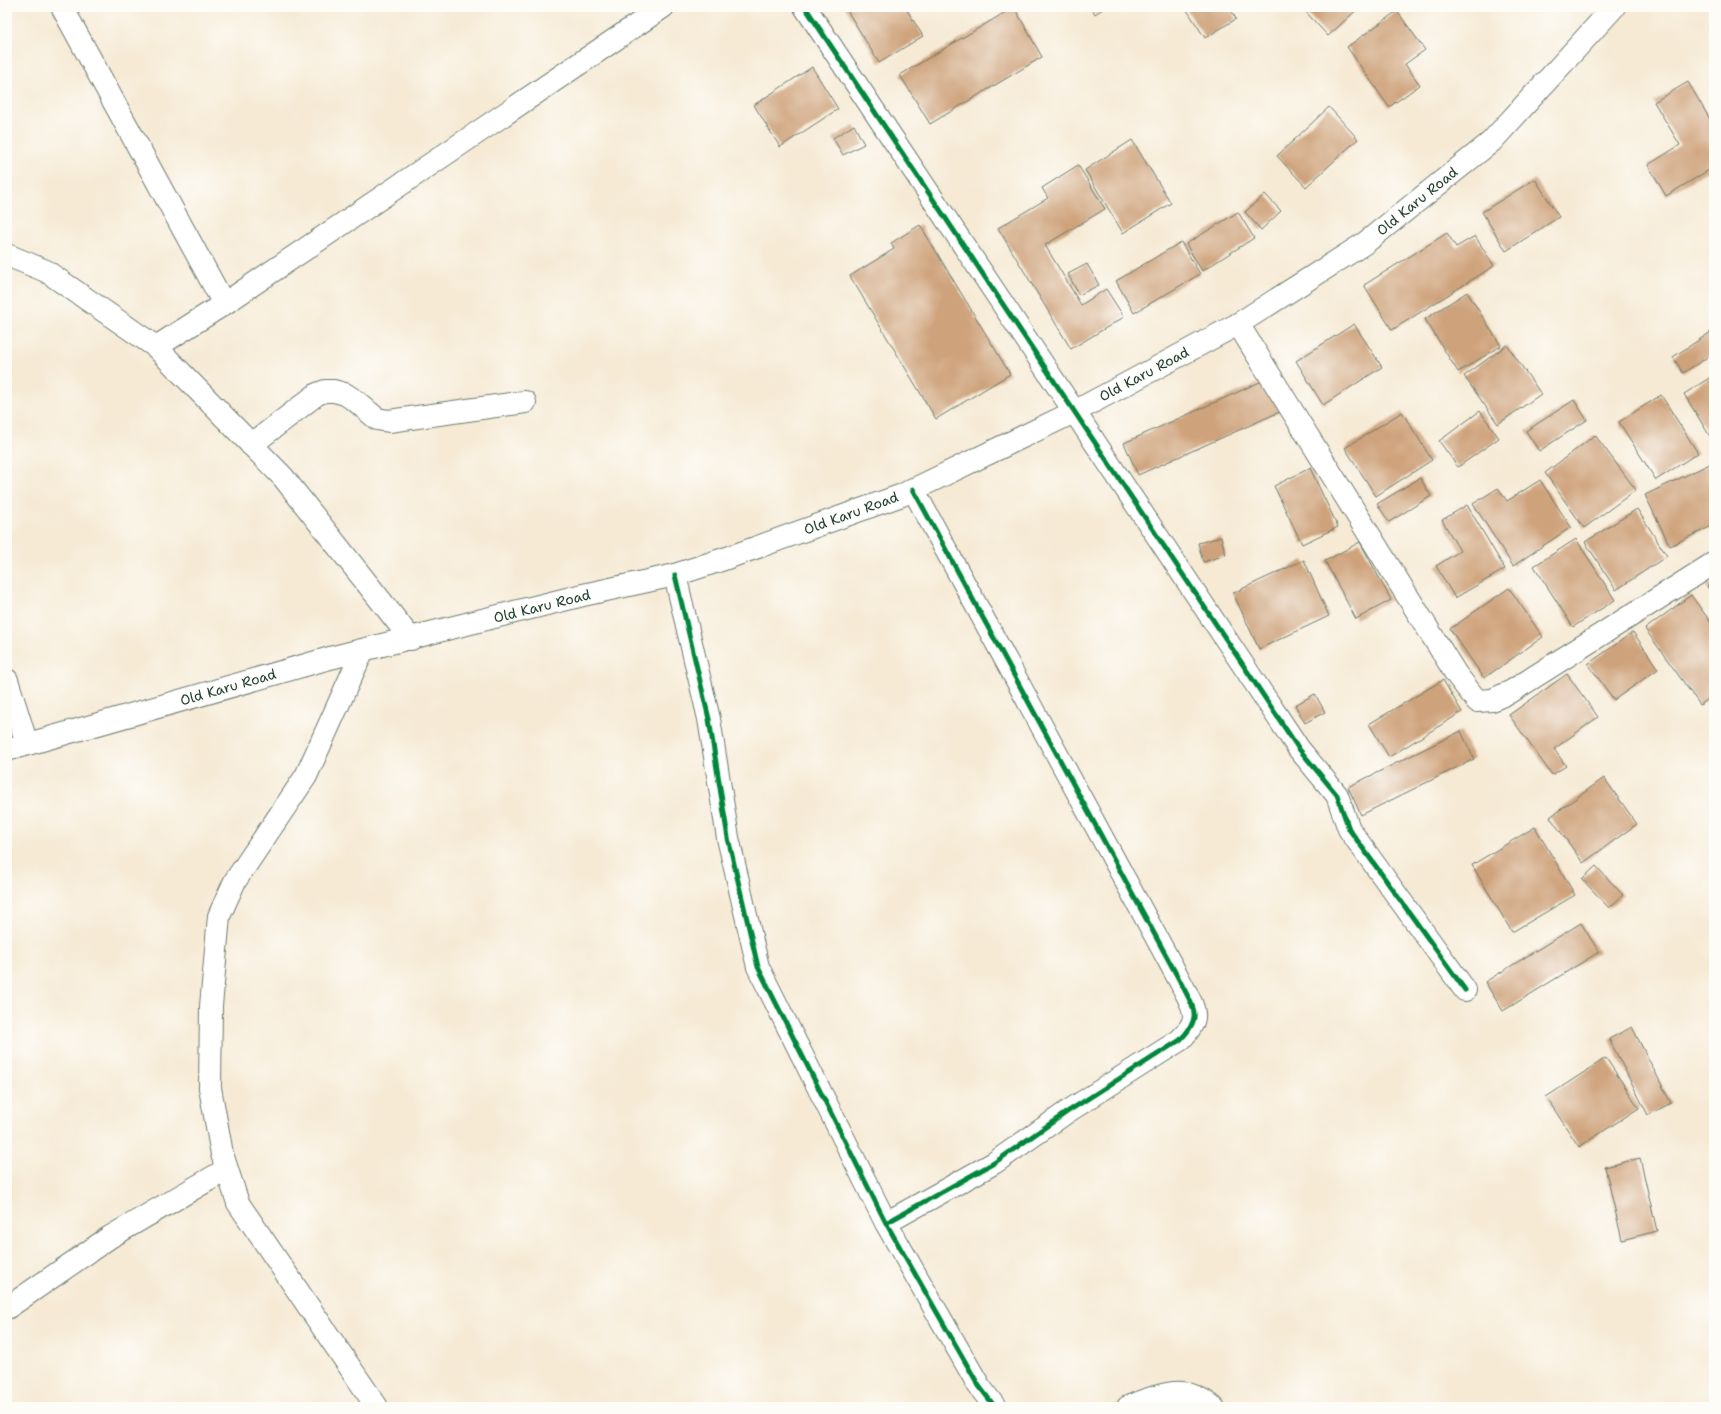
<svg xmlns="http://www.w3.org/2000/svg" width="1721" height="1414" viewBox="0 0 1721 1414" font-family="'Shantell Sans',sans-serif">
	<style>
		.building { fill: #cea27a }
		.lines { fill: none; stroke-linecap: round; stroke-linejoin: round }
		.minor-casing { stroke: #6a7a6c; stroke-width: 24 }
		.major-casing { stroke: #6a7a6c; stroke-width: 24 }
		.minor { stroke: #fff; stroke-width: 22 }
		.major { stroke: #fff; stroke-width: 22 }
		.cycleway-casing { stroke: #fdfcf7; stroke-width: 8 }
		.cycleway { stroke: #00873e; stroke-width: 5 }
		.labels { text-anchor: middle; stroke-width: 3; stroke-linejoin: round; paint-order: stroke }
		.street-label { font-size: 14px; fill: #1f3d34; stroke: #fdfcf7 }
	</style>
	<rect width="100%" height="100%" fill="#fdfcf7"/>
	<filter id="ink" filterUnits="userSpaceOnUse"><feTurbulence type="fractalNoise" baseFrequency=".025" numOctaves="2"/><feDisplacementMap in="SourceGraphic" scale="8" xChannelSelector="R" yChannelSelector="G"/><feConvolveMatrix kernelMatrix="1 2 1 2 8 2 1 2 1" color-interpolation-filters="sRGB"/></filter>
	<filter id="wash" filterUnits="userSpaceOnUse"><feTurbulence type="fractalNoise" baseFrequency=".012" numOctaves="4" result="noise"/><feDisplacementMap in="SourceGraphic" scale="16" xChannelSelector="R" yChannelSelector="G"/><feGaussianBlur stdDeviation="0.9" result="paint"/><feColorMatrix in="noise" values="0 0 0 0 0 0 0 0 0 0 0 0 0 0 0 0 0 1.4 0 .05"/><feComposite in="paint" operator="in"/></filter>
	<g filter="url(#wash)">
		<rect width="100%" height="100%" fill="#f6ead5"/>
		<g id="blocks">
			<path class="building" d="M845 7H905L923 36 879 63Z
				M1014 7 1042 57 930 124 900 75Z
				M1091 7H1106L1095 14Z
				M1185 7H1229L1236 19 1205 38Z
				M1310 7H1360L1328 36 1305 11Z
				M1397 11 1425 50 1405 64 1420 85 1389 107 1347 47Z
				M812 67 838 109 780 147 754 105Z
				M1688 82 1714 126V167L1666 196 1648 165 1680 145 1654 102Z
				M1329 107 1358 139 1306 187 1277 156Z
				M854 125 864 144 843 155 833 138Z
				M1132 140 1171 203 1123 233 1085 170Z
				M1078 165 1105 209 1045 245 1081 305 1106 289 1124 317 1071 349 998 228 1048 198 1042 188Z
				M1535 179 1559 217 1506 251 1482 212Z
				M1265 194 1281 211 1261 230 1245 212Z
				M1238 212 1254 238 1202 271 1186 244Z
				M920 225 1010 374 936 419 850 276 894 249 891 243Z
				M1447 233 1456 247 1475 236 1494 266 1392 330 1364 285Z
				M1181 242 1200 274 1134 313 1116 281Z
				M1087 264 1099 285 1079 295 1068 274Z
				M1467 292 1501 346 1458 372 1425 319Z
				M1354 324 1382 367 1323 405 1296 361Z
				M1714 330V353L1683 373 1673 357Z
				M1507 345 1541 394 1498 424 1464 376Z
				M1714 375V443L1684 394Z
				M1269 378 1284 410 1138 475 1124 443Z
				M1661 395 1698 453 1656 480 1619 422Z
				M1574 400 1587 420 1539 451 1526 431Z
				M1480 411 1499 438 1458 467 1439 441Z
				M1402 412 1432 460 1376 496 1345 448Z
				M1595 435 1636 490 1584 528 1545 473Z
				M1714 462V525L1670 546 1645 495Z
				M1310 468 1338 527 1302 544 1274 486Z
				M1420 478 1431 496 1389 522 1377 504Z
				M1540 480 1571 527 1513 566 1473 504 1498 488 1507 501Z
				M1467 505 1505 569 1455 598 1436 566 1460 551 1442 520Z
				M1637 509 1667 556 1616 590 1585 542Z
				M1221 537 1226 555 1203 562 1198 543Z
				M1576 539 1615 600 1573 627 1534 566Z
				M1360 542 1391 600 1356 619 1325 561Z
				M1304 560 1329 616 1259 649 1233 593Z
				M1714 582V598L1707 586Z
				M1509 588 1543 637 1484 678 1450 629Z
				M1691 595 1714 627V695L1700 705 1645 629Z
				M1633 632 1658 669 1614 700 1588 664Z
				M1567 674 1598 717 1554 749 1566 766 1552 775 1509 715Z
				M1443 680 1462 712 1389 757 1369 724Z
				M1315 694 1325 712 1305 723 1295 705Z
				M1461 731 1474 759 1361 815 1348 787Z
				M1604 778 1637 824 1583 863 1550 817Z
				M1535 827 1575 895 1512 932 1472 865Z
				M1596 866 1623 895 1609 908 1582 879Z
				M1581 923 1599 952 1503 1011 1485 982Z
				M1632 1027 1671 1103 1648 1115 1609 1039Z
				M1606 1058 1639 1108 1579 1147 1546 1097Z
				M1640 1158 1657 1231 1622 1240 1605 1167Z"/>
		</g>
	</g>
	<g filter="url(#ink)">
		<use href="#blocks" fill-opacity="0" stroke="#6a7a6c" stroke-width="1"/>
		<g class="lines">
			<defs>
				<path id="minor" d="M62 7 224 304
					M805 7 1299 749 1337 795 1349 829 1465 990
					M7 255 46 271 156 347 283 477 411 639
					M1238 324 1456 674 1477 701 1492 700 1512 691 1714 563
					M156 347 224 304 663 7
					M251 445 317 394 325 391H334L345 394 356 401 377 419 389 421 525 402
					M675 575 709 719 728 838 758 967 886 1223 979 1386 995 1407
					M363 650 306 776 235 881 219 916 211 1006 210 1088 222 1154 238 1203 377 1407
					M7 680 27 744
					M886 1223 994 1163 1067 1112 1180 1040C1203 1017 1194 1009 1181 983L913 489
					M7 1308 110 1237 227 1169
					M1128 1407C1141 1401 1168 1391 1182 1393 1192 1394 1206 1401 1213 1407"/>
				<path id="major" d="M7 750 330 658 583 595 675 575 727 558 902 495 1074 412 1238 324 1365 243 1491 142 1614 7"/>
			</defs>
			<use href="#minor" class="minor-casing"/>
			<use href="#major" class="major-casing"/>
			<use href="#minor" class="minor"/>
			<use href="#major" class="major"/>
			<defs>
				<path id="cycleway" d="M805 7 1299 749 1337 795 1349 829 1465 990
					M675 575 709 719 728 838 758 967 886 1223 979 1386 995 1407
					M886 1223 994 1163 1067 1112 1180 1040C1203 1017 1194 1009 1181 983L913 489"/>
			</defs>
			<use href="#cycleway" class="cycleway-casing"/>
			<use href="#cycleway" class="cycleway"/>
		</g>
	</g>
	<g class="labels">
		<g class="street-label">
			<text transform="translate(1417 201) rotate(-39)" y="5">Old Karu Road</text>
			<text transform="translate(1144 374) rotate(-28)" y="5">Old Karu Road</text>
			<text transform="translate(851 513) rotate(-20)" y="5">Old Karu Road</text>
			<text transform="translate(542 606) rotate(-14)" y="5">Old Karu Road</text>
			<text transform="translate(228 687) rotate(-16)" y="5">Old Karu Road</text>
		</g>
	</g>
	<rect width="1721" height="1414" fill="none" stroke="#fdfcf7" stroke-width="24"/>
</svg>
